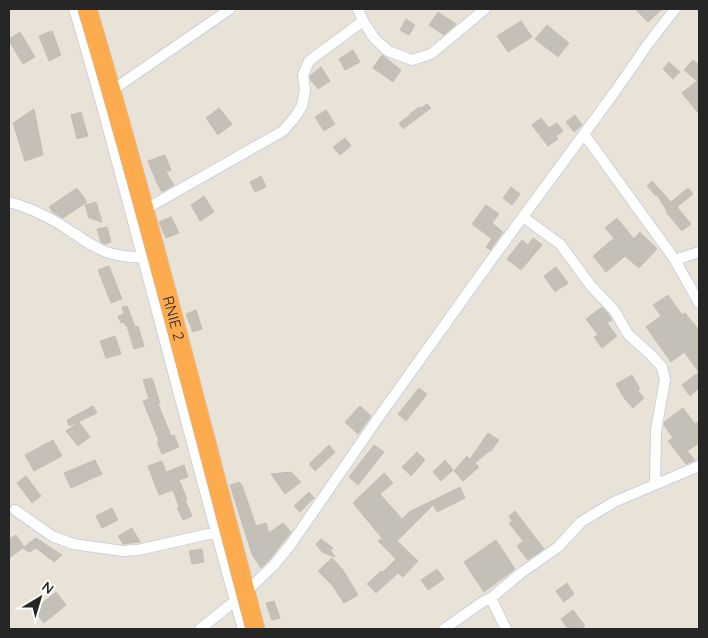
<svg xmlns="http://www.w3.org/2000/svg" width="708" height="638" viewBox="0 0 708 638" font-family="Quicksand,sans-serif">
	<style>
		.building { fill: #c4c0b7; stroke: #c4bfb2 }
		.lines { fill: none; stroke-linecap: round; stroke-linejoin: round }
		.street-casing { stroke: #cdcfe0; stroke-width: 12 }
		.highway-casing { stroke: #c7c7c7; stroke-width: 21 }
		.street { stroke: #fff; stroke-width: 10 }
		.highway { stroke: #fdab4f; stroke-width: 19 }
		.labels { text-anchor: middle; stroke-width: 5; stroke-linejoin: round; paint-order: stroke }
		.street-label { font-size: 15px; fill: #262626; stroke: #fff }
	</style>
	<rect width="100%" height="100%" fill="#e9e3d7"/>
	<path class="building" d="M635 9H662L648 22Z
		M438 12 456 24 444 35 429 25Z
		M406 19 415 25 409 35 400 30Z
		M521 21 532 37 508 52 497 36Z
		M547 25 569 43 558 57 535 39Z
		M52 31 61 55 49 61 39 36Z
		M20 32 35 57 23 64 9 41V39Z
		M353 50 360 62 345 70 339 59Z
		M382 55 401 70 393 82 373 68Z
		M693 60 699 65V114L682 93 697 81 684 70Z
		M669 62 680 72 673 79 663 69Z
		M321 67 330 81 318 89 310 79V76Z
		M427 104 431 108 403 129 399 123 410 115V114L419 107 421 108Z
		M219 108 232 124 218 135 206 118Z
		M34 109 43 155 25 161 13 123Z
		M326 110 335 124 324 131 315 117Z
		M81 112 88 136 77 139 71 115Z
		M575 115 582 125 574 132 566 122Z
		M541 118 549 128 557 123 563 131 556 136 558 139 548 146 532 125Z
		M345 138 351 146 340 155 333 147Z
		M165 155 171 170 166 172 174 185 162 192 157 183 148 161Z
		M261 176 266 187 255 192 250 182Z
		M652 181 671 202 688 188 693 194 677 207 691 224 682 231 666 212 667 211 657 195 656 196 647 186Z
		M511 187 520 194 512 205 503 198Z
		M77 188 87 202 63 218 53 212 49 207Z
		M204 196 214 212 200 221 191 205Z
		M96 202 102 222 89 218 85 205Z
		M486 205 499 214 492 223 503 232 490 250 486 247 492 239 472 224Z
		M171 217 179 233 166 238 159 222Z
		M617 218 634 239 640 232 657 249 639 268 625 256 606 272 593 256 614 238 605 228Z
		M107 227 111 242 105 244 101 242 97 229Z
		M533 238 542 245 521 270 507 259 522 240 528 245Z
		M109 266 122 299 111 303 98 270Z
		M556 267 568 283 555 292 544 276Z
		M668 295 682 315 685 313 699 330V388L690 396 682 385 699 372 684 352 671 362 646 327 661 316 653 305Z
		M127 306 135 327 138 326 144 346 134 349 127 326H126L124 322 121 323 118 316 124 314 122 307Z
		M602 307 608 314 612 320 607 323 617 336 602 348 594 337 598 335 586 319Z
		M196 310 202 329 193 332 186 314Z
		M115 336 121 354 106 358 100 341Z
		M632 375 640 389 638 391 644 398 633 408 624 398 616 384Z
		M152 378 160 403 158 404 171 436 174 435 179 447 162 454 157 442 159 441 143 401 149 399 143 380Z
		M419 388 427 394 406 421 398 414Z
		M93 406 97 413 69 426 67 420Z
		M360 406 371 416 358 434 345 422Z
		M683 408 695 424 699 421V443L687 451 695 460 686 464 668 441 673 438 664 425V422Z
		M79 422 90 437 78 446 66 431Z
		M488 433 499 440 491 451H489L475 463 479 467 463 481 454 471 467 456 470 459Z
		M53 440 62 456 34 471 25 455Z
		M329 445 335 452 315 471 309 464Z
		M374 445 384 452 358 485 349 477Z
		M417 452 425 460 411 476 402 467Z
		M95 460 102 474 71 488 64 473Z
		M445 460 453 470 441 481 433 472Z
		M162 461 166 472 184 465 188 477 179 480 187 499 185 500 192 516 183 520 177 508 179 507 173 490 159 495 148 466Z
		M291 472 301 482 285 494 271 474Z
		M384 473 393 483 380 494 402 519 409 512 460 487 465 498 437 512 433 505 397 541 418 561 403 577 398 573 376 593 367 584 381 571 383 572 396 559 378 541 382 538 353 503Z
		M26 476 41 496 32 503 17 483Z
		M239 482 242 485 256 526 266 523 269 533 283 523 291 532 269 560 261 568 253 556 250 548 230 485Z
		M309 492 314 498 300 512 294 506Z
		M112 508 118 520 102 528 96 516Z
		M515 511 544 549 528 560 517 546 523 541 509 523 512 521 509 516Z
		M132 528 140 542 123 544 118 536Z
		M16 535 24 547 36 538 62 555 54 562 36 548 29 552 23 548 9 558V539Z
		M321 539 333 548 330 549 335 557 322 552 316 544Z
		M496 540 515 569 484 592 464 562Z
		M202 549 204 562 192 564 189 551Z
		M332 558 343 570 358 595 344 603 332 585 318 571Z
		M437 569 444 579 428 590 421 580Z
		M567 583 574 594 564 602 556 591Z
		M56 592 66 605 44 623 34 610Z
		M274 601 280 618 272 620 266 603Z
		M573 610 585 626 580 629H568L561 619Z"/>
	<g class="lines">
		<defs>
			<path id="street" d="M74 9C92 67 107 125 123 184 163 332 201 481 243 629
				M358 9 363 21 374 38 388 51 412 60 431 54 485 9
				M111 91 230 9
				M584 134 675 260 699 303
				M9 202C28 207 41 213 58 223 73 232 87 244 104 251 118 257 134 257 149 258
				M144 210 283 131 295 117 302 106 305 90 303 75 309 61 363 21
				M523 217 560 244 591 286 614 310 628 334 651 355 662 367 665 380 656 430 655 484
				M675 260 699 252
				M15 510 52 536 73 544 123 551 138 550 222 531
				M491 598 506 629
				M200 629 245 593 274 565 291 544 376 421 489 263 614 93 648 44 675 9
				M444 629 484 601 491 598 521 573 558 547 581 522 614 502 699 466"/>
			<g id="highway">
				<path id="s1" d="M87 9C148 214 200 422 255 629"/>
			</g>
		</defs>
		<use href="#street" class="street-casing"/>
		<use href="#highway" class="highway-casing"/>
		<use href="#street" class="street"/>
		<use href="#highway" class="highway"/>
	</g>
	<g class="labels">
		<g class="street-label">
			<text dy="5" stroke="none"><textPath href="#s1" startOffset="321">RNIE 2</textPath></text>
		</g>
	</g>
	<rect width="708" height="638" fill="none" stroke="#262626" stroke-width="20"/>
	<g transform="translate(40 598) rotate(38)" stroke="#ffffff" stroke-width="4" paint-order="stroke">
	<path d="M0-4L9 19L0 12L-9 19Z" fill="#262626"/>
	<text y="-8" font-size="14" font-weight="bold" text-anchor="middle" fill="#262626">N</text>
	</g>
</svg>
